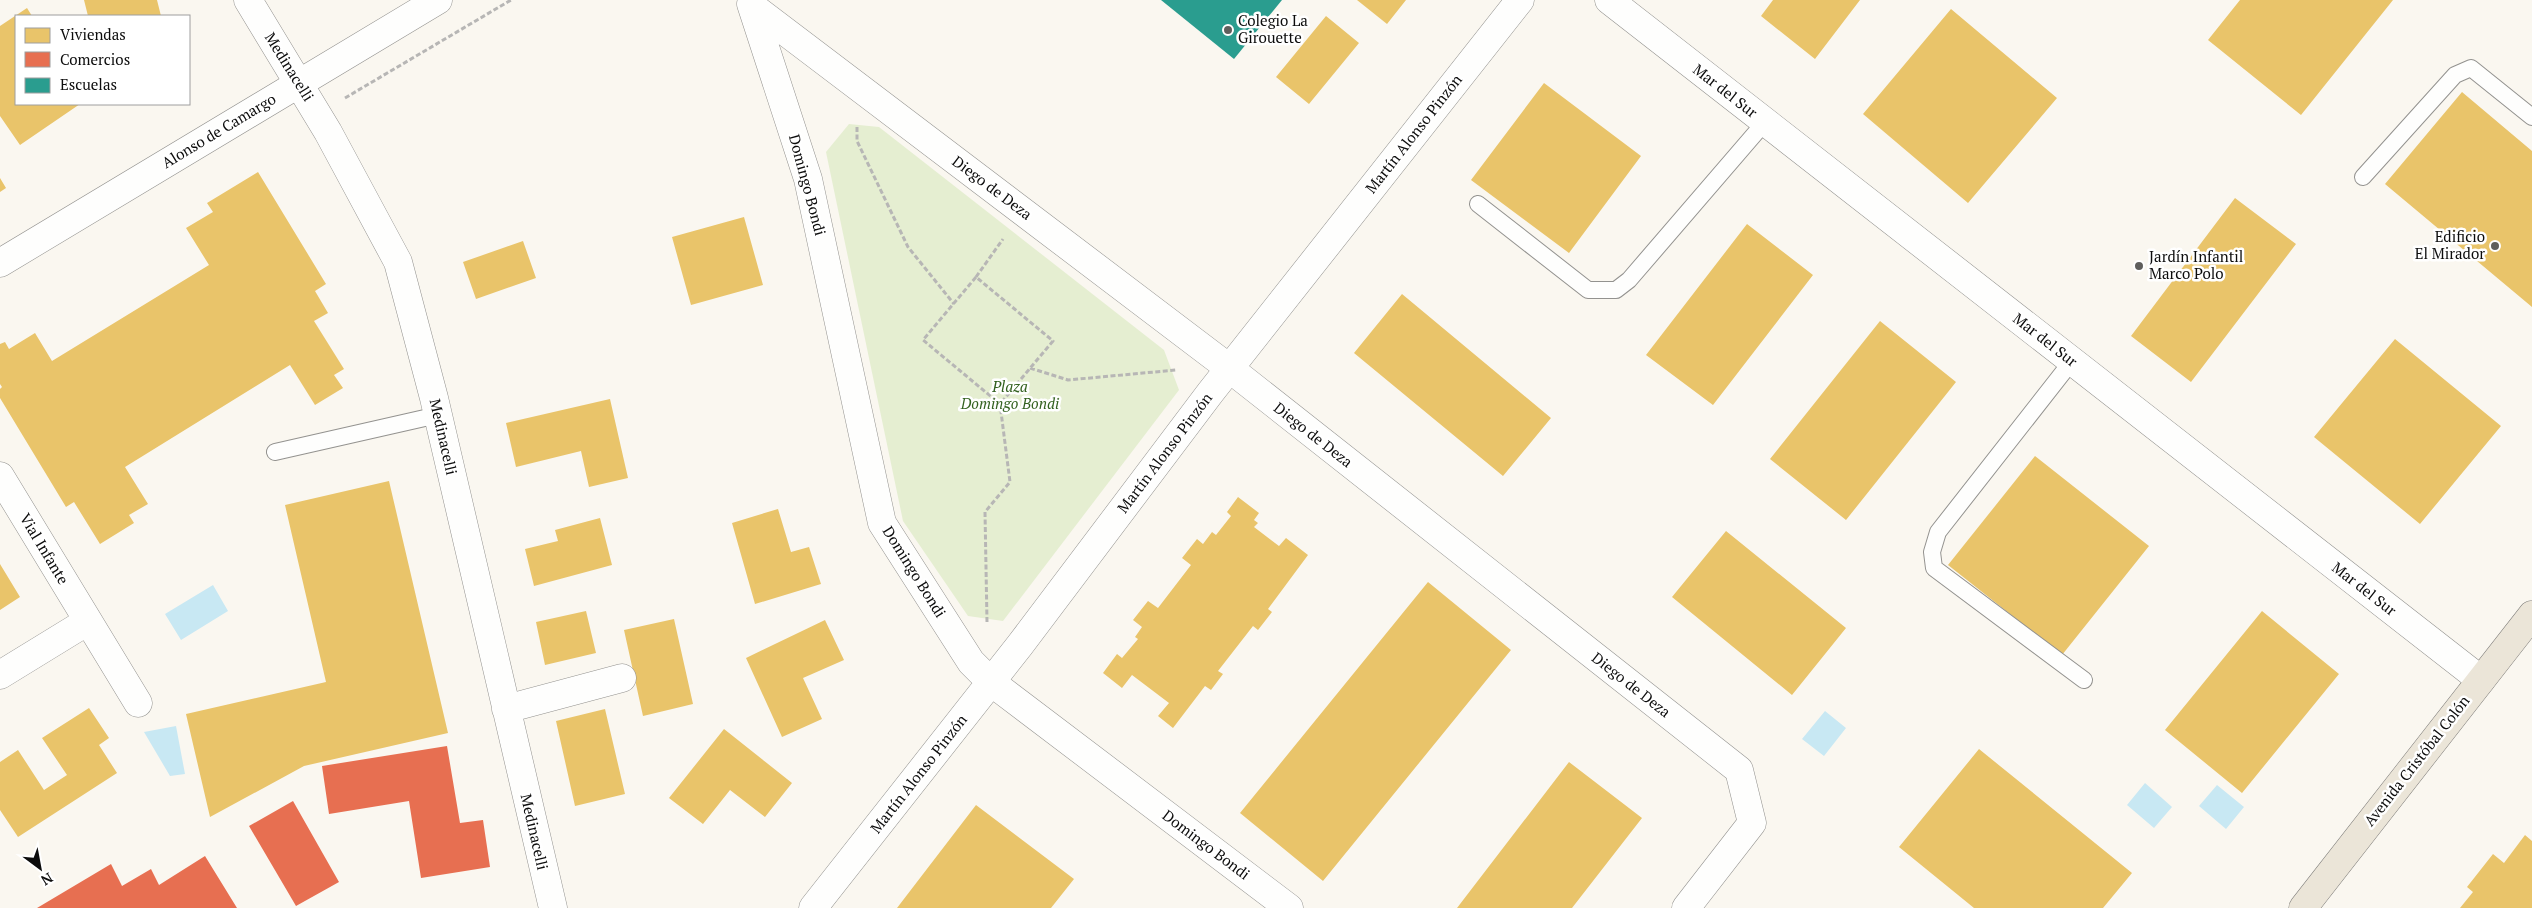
<svg xmlns="http://www.w3.org/2000/svg" width="2532" height="908" viewBox="0 0 2532 908" font-family="'PT Serif',serif">
	<style>
		.green { fill: #e5eed1 }
		.water { fill: #c8e8f3 }
		.homes { fill: #e9c46a }
		.shops { fill: #e76f51 }
		.schools { fill: #2a9d8f }
		.lines { fill: none; stroke-linecap: round; stroke-linejoin: round }
		.service-casing { stroke: #93928f; stroke-width: 18 }
		.minor-casing { stroke: #93928f; stroke-width: 29 }
		.tertiary-casing { stroke: #93928f; stroke-width: 29 }
		.primary-casing { stroke: #807f7c; stroke-width: 29 }
		.path { stroke: #b7b6b5; stroke-width: 3; stroke-dasharray: 5 2.5; stroke-linecap: butt }
		.service { stroke: #fefefd; stroke-width: 16 }
		.minor { stroke: #fefefd; stroke-width: 28 }
		.tertiary { stroke: #fefefd; stroke-width: 28 }
		.primary { stroke: #ebe5d8; stroke-width: 28 }
		.poi-dot { fill: #5f5e5c; stroke: #fff; stroke-width: 2 }
		.labels { text-anchor: middle; stroke-width: 5; stroke-linejoin: round; paint-order: stroke }
		.poi-label { font-size: 15px; fill: #0c0c0c; stroke: #fff; text-anchor: start }
		.street-label { font-size: 15px; fill: #0c0c0c; stroke: #fff }
		.park-label { font-size: 15px; font-style: italic; fill: #33611f; stroke: #fff }
	</style>
	<rect width="100%" height="100%" fill="#faf7f0"/>
	<path class="green" d="M849 124 879 127 1164 350 1179 390 1003 621 968 616 903 521 826 152Z"/>
	<path class="water" d="M213 585 228 611 181 640 165 614Z
		M1825 711 1846 728 1824 756 1802 739Z
		M176 726 185 774 170 776 144 732Z
		M2145 783 2172 807 2154 828 2127 805Z
		M2217 785 2244 807 2226 829 2199 806Z"/>
	<path class="homes" d="M84 0H157L161 16H88Z
		M1357 0H1406L1387 24Z
		M1773 0H1860L1815 59 1761 16Z
		M2240 0H2393L2301 115 2208 40Z
		M27 8 32 16H16V104H80L20 145 0 116V26Z
		M1951 9 2057 98 1968 203 1863 114Z
		M1326 16 1359 43 1309 104 1276 77Z
		M1544 83 1641 156 1569 253 1471 180Z
		M2462 92 2532 151V307L2385 184Z
		M258 172 326 284 315 291 328 313 314 321 344 369 334 375 343 388 315 405 290 365 125 467 148 504 129 515 134 523 100 544 74 502 66 507 0 398V389L2 387 0 384V344L5 342 9 349 35 333 52 361 209 265 186 228 213 212 207 203Z
		M0 178 6 188 0 192Z
		M2235 198 2296 244 2191 382 2131 336Z
		M744 217 763 285 691 305 672 237Z
		M1747 224 1813 275 1713 405 1646 355Z
		M523 241 536 278 476 299 463 262Z
		M1402 294 1551 418 1503 476 1354 353Z
		M1880 321 1956 382 1846 520 1770 459Z
		M2395 339 2501 426 2420 524 2314 437Z
		M610 399 628 478 589 487 581 451 516 467 506 423Z
		M2035 456 2149 546 2062 655 1948 565Z
		M389 481 448 733 304 766 210 817 186 714 326 682 285 505Z
		M1238 497 1259 513 1254 520 1258 523 1254 527 1279 546 1286 538 1308 555 1268 609 1272 612 1258 630 1253 626 1218 671 1223 674 1211 690 1205 686 1173 728 1158 716 1169 703 1132 675 1122 688 1103 673 1117 654 1122 658 1138 639 1135 637 1142 627 1133 620 1148 601 1158 608 1191 565 1182 558 1197 539 1203 544 1212 532 1216 535 1231 516 1227 512Z
		M778 509 791 552 809 547 821 584 755 604 732 523Z
		M600 518 612 565 534 586 525 549 558 541 555 530Z
		M1726 531 1846 628 1792 695 1672 597Z
		M0 564 20 597 0 610Z
		M1428 582 1511 650 1323 881 1240 813Z
		M586 611 596 653 545 665 536 622Z
		M2262 611 2339 674 2242 793 2165 730Z
		M674 619 693 704 643 716 624 630Z
		M825 620 844 660 803 678 822 719 782 737 746 658Z
		M89 708 109 738 99 745 117 773 18 837 0 810V762L18 750 44 790 67 775 42 738Z
		M605 709 625 794 575 806 556 721Z
		M724 729 792 783 765 817 730 790 703 824 669 798Z
		M1979 749 2132 873 2103 908H1974L1899 847Z
		M1569 762 1642 818 1572 908H1457Z
		M976 805 1074 879 1051 908H897Z
		M2525 835 2532 841V908H2460L2473 892 2467 887 2493 854 2504 863Z"/>
	<path class="shops" d="M447 746 460 823 483 820 490 867 421 878 409 801 329 814 322 766Z
		M293 801 339 882 296 906 249 826Z
		M205 856 237 908H37L111 864 122 886 151 869 159 885Z"/>
	<path class="schools" d="M1161 0H1282L1234 59Z"/>
	<g class="lines">
		<defs>
			<path id="service" d="M2363 177 2455 75 2471 68 2532 117
				M1478 204 1588 290H1616L1629 280 1765 122
				M2072 361 1938 532 1932 552 1934 568 2084 680
				M275 452 438 415"/>
			<path id="minor" d="M248 0 328 132 398 262 434 398 553 908
				M1609 0 2481 680
				M751 4 808 179 882 523 971 662 991 682 1289 908
				M753 7 1229 368 1739 770 1752 823 1686 908
				M0 476 138 703
				M0 675 88 621
				M506 709 622 678
				M813 908 1020 645 1210 393 1520 0"/>
			<path id="tertiary" d="M0 263 438 0"/>
			<path id="primary" d="M2303 908 2532 615"/>
		</defs>
		<use href="#service" class="service-casing"/>
		<use href="#minor" class="minor-casing"/>
		<use href="#tertiary" class="tertiary-casing"/>
		<use href="#primary" class="primary-casing"/>
		<path class="path" d="M345 98 511 0
			M857 127V141L908 247 954 304
			M976 277 1003 239
			M1030 368 1068 380 1176 370
			M987 622 985 512 1010 482 1000 404 923 340 976 277 1053 341 1000 404"/>
		<use href="#service" class="service"/>
		<use href="#minor" class="minor"/>
		<use href="#tertiary" class="tertiary"/>
		<use href="#primary" class="primary"/>
	</g>
	<g class="poi-dot">
		<circle cx="1228" cy="30" r="5"/>
		<circle cx="2495" cy="246" r="5"/>
		<circle cx="2139" cy="266" r="5"/>
	</g>
	<g class="labels">
		<g class="poi-label">
			<text x="1238" y="26">Colegio La<tspan x="1238" dy="17">Girouette</tspan></text>
			<text x="2485" y="242" text-anchor="end">Edificio<tspan x="2485" dy="17">El Mirador</tspan></text>
			<text x="2149" y="262">Jardín Infantil<tspan x="2149" dy="17">Marco Polo</tspan></text>
		</g>
		<g class="street-label">
			<text transform="translate(289 67) rotate(58)" y="5">Medinacelli</text>
			<text transform="translate(1725 91) rotate(38)" y="5">Mar del Sur</text>
			<text transform="translate(219 131) rotate(-31)" y="5">Alonso de Camargo</text>
			<text transform="translate(1414 134) rotate(-52)" y="5">Martín Alonso Pinzón</text>
			<text transform="translate(807 185) rotate(75)" y="5">Domingo Bondi</text>
			<text transform="translate(992 188) rotate(37)" y="5">Diego de Deza</text>
			<text transform="translate(2045 340) rotate(38)" y="5">Mar del Sur</text>
			<text transform="translate(1313 435) rotate(38)" y="5">Diego de Deza</text>
			<text transform="translate(443 437) rotate(77)" y="5">Medinacelli</text>
			<text transform="translate(1165 453) rotate(-53)" y="5">Martín Alonso Pinzón</text>
			<text transform="translate(44 549) rotate(59)" y="5">Vial Infante</text>
			<text transform="translate(914 572) rotate(58)" y="5">Domingo Bondi</text>
			<text transform="translate(2364 589) rotate(38)" y="5">Mar del Sur</text>
			<text transform="translate(1631 685) rotate(38)" y="5">Diego de Deza</text>
			<text transform="translate(2417 761) rotate(-52)" y="5">Avenida Cristóbal Colón</text>
			<text transform="translate(919 774) rotate(-52)" y="5">Martín Alonso Pinzón</text>
			<text transform="translate(534 832) rotate(77)" y="5">Medinacelli</text>
			<text transform="translate(1206 845) rotate(37)" y="5">Domingo Bondi</text>
		</g>
		<g class="park-label">
			<text x="1010" y="392">Plaza<tspan x="1010" dy="17">Domingo Bondi</tspan></text>
		</g>
	</g>
	<rect x="15" y="15" width="175" height="90" fill="#ffffff" stroke="#9e9e9e"/>
	<rect x="25" y="28" width="25" height="15" fill="#e9c46a" stroke="#9e9e9e"/>
	<text x="60" y="40" font-size="15" fill="#0c0c0c">Viviendas</text>
	<rect x="25" y="52" width="25" height="15" fill="#e76f51" stroke="#9e9e9e"/>
	<text x="60" y="65" font-size="15" fill="#0c0c0c">Comercios</text>
	<rect x="25" y="78" width="25" height="15" fill="#2a9d8f" stroke="#9e9e9e"/>
	<text x="60" y="90" font-size="15" fill="#0c0c0c">Escuelas</text>
	<g transform="translate(40 868) rotate(148)" stroke="#ffffff" stroke-width="4" paint-order="stroke">
	<path d="M0-4L9 19L0 12L-9 19Z" fill="#0c0c0c"/>
	<text y="-8" font-size="14" font-weight="bold" text-anchor="middle" fill="#0c0c0c">N</text>
	</g>
</svg>
